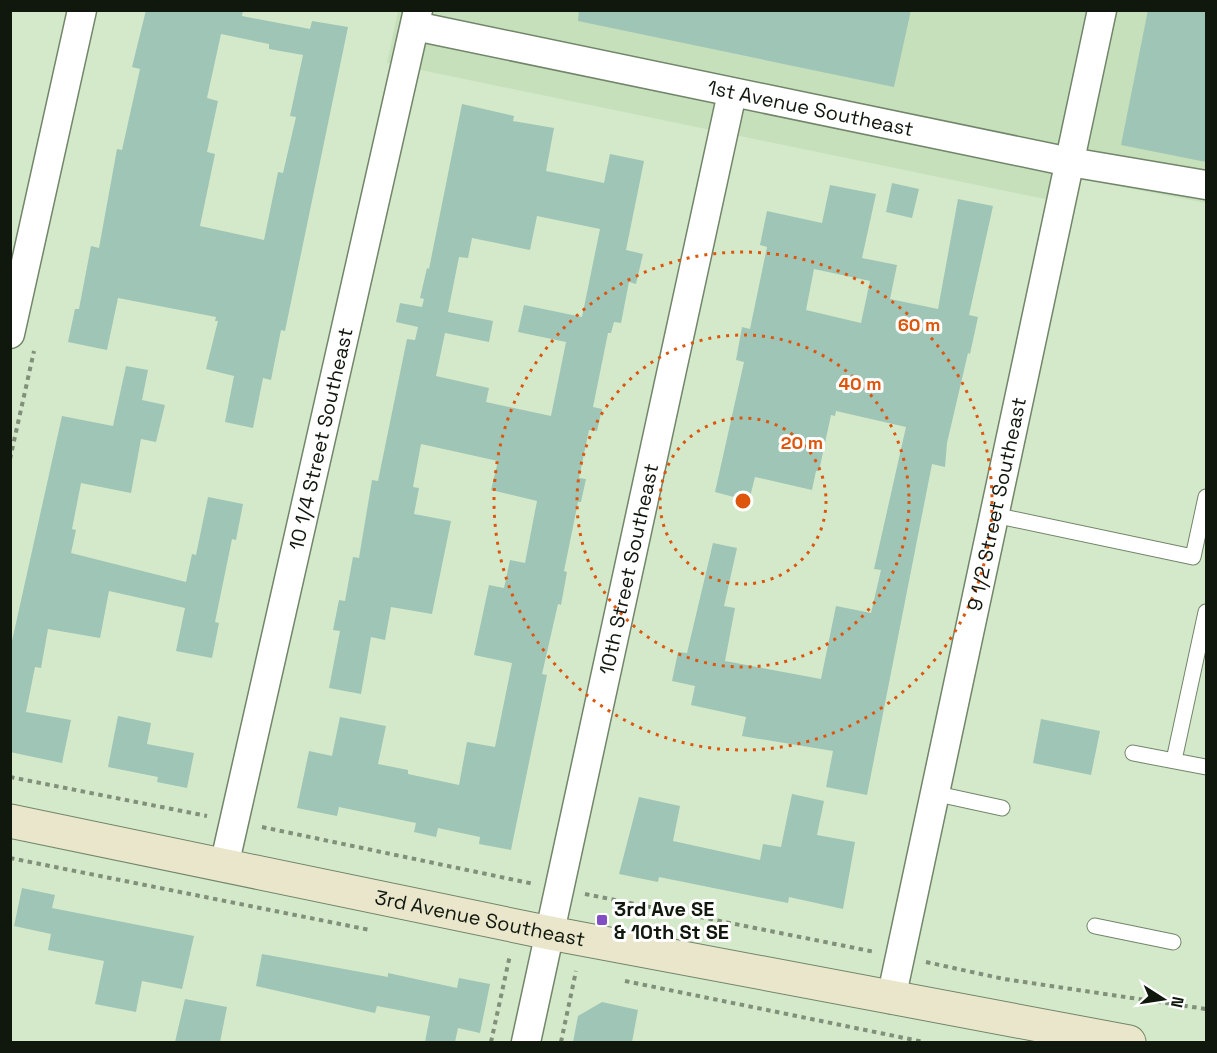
<svg xmlns="http://www.w3.org/2000/svg" width="1217" height="1053" viewBox="0 0 1217 1053" font-family="'Space Grotesk',sans-serif">
	<style>
		.built { fill: #c6e0bb }
		.building { fill: #9fc5b6; fill-rule: evenodd }
		.lines { fill: none; stroke-linecap: round; stroke-linejoin: round }
		.lane-casing { stroke: #72856a; stroke-width: 17 }
		.street-casing { stroke: #72856a; stroke-width: 31 }
		.secondary-casing { stroke: #72856a; stroke-width: 35 }
		.path { stroke: #81907a; stroke-width: 4; stroke-dasharray: 4.5 4.5; stroke-linecap: butt }
		.lane { stroke: #fff; stroke-width: 15 }
		.street { stroke: #fff; stroke-width: 28 }
		.secondary { stroke: #e9e6cc; stroke-width: 33 }
		.ring { fill: none; stroke: #dd560c; stroke-width: 3; stroke-dasharray: 3 6 }
		.poi-dot { fill: #804dc5; stroke: #fff; stroke-width: 2 }
		.labels { text-anchor: middle; stroke-width: 6; stroke-linejoin: round; paint-order: stroke }
		.street-label { font-size: 20px; fill: #10170d; stroke: #fff }
		.poi-label { font-size: 20px; font-weight: bold; fill: #10170d; stroke: #fff; text-anchor: start }
		.centre { fill: #dd560c; stroke: #fff; stroke-width: 3 }
		.ring-label { font-size: 18px; text-anchor: middle; font-weight: bold; fill: #dd560c; stroke: #fff; stroke-width: 6; stroke-linejoin: round; paint-order: stroke }
	</style>
	<rect width="100%" height="100%" fill="#d4e9ca"/>
	<path class="built" d="M398 11H1206V203L1081 179 1074 205 387 63Z"/>
	<path class="building" d="M146 10H243L242 16 310 29 312 21 348 27 285 331 281 330 271 380 263 378 253 428 225 422 234 376 206 369 218 321H215L216 317 118 298 107 350 68 342 75 309H79L91 246 99 248 117 149 122 150 140 69 132 67ZM221 34 269 44V49L303 55 290 116 296 117 283 173 278 172 264 240 200 226 215 154 207 152 218 101 207 98Z
		M579 10H911L894 87 578 21Z
		M1148 10H1206V162L1121 145Z
		M462 104 514 116 513 121 554 128 546 171 604 183 610 154 644 161 626 250 643 254 636 284 629 282 621 323 614 322 611 333H608L593 407 602 409 597 431 589 430 579 478 586 479 581 502H578L564 571 567 572 561 605 558 604 542 674 547 675 511 850 479 844 480 837 438 828 436 837 414 832 416 823 339 807 337 816 297 808 309 751 332 756 340 717 386 726 378 764 408 770V774L459 785 467 742 495 747 512 663 474 655 489 585 504 588 510 560 525 563 537 501 491 490 498 461 421 444 413 487 419 488 414 514 451 521 432 614 391 607 385 640 371 637 361 694 329 688 340 631 333 630 339 600 345 601 353 557 359 558 372 480 378 481 407 339 415 340 418 327 396 322 400 303 422 307 424 299 420 298 427 268 429 269ZM537 216 600 229 582 317 524 305 518 332 566 342 551 416 486 402 489 388 436 376 445 333 489 342 493 321 448 312 459 257 468 258 472 238 530 250Z
		M892 183 919 189 912 218 886 212Z
		M830 185 876 194 862 258 897 265 890 299 938 309 958 199 993 206 969 315 978 317 970 354 968 353 947 443 945 467 932 464 867 795 826 787 833 751 742 736 746 717 691 705 695 686 672 681 678 652 687 653 713 543 737 548 724 606 735 608 725 661 821 679 836 606 871 613 881 570 874 569 906 427 836 411 835 416 831 415 819 471H816L812 490 755 477 749 501 715 492 744 362 736 360 742 327 750 329 767 247 760 245 767 211 822 223ZM814 269 870 281 861 323 806 310Z
		M126 366 148 370 142 400 165 405 156 442 141 439 131 493 81 483 72 529 76 530 71 553 186 582 192 554 196 555 208 497 243 504 236 540 232 539 215 622 219 623 212 658 176 651 185 608 109 591 100 638 48 629 41 668 35 667 26 712 71 720 62 763 10 752V650L62 416 113 426Z
		M118 716 151 723 147 744 194 753 187 788 157 782 158 777 108 767Z
		M1041 719 1100 731 1091 775 1033 763Z
		M792 794 824 801 817 835 855 842 843 909 789 897 788 903 659 877 658 882 619 874 639 797 680 806 673 841 760 860 763 844 781 847Z
		M22 888 55 895 52 908 194 936 182 989 142 981 136 1012 95 1004 104 961 48 950 51 934 14 926Z
		M262 954 388 977V973L457 988 459 978 490 984 480 1033 458 1028 455 1042H425L430 1016 377 1006 375 1013 256 986Z
		M185 999 227 1007 220 1042H175Z
		M602 1002 638 1010 632 1042H573L578 1016Z"/>
	<g class="lines">
		<defs>
			<path id="lane" d="M994 515 1193 557 1206 497
				M1133 753 1206 767
				M1174 760 1206 612
				M933 793 1002 808
				M1095 926 1173 942"/>
			<g id="street">
				<path id="s1" d="M415 26 1070 162 1206 185"/>
				<path d="M10 334 82 10"/>
				<path id="s2" d="M224 866 418 10"/>
				<path id="s3" d="M891 999 1102 10"/>
				<path id="s4" d="M526 1042 732 93"/>
			</g>
			<g id="secondary">
				<path id="s5" d="M10 821 550 933 1129 1042"/>
			</g>
		</defs>
		<use href="#lane" class="lane-casing"/>
		<use href="#street" class="street-casing"/>
		<use href="#secondary" class="secondary-casing"/>
		<path class="path" d="M10 459 34 351
			M10 777 207 816
			M262 827 534 884
			M10 858 370 930
			M585 894 875 952
			M926 962 1004 979 1206 1009
			M625 981 924 1042
			M491 1042 510 955
			M561 1042 576 971"/>
		<use href="#lane" class="lane"/>
		<use href="#street" class="street"/>
		<use href="#secondary" class="secondary"/>
	</g>
	<g class="ring">
		<circle cx="743" cy="501" r="83"/>
		<circle cx="743" cy="501" r="166"/>
		<circle cx="743" cy="501" r="249"/>
	</g>
	<rect class="poi-dot" x="596" y="914" width="12" height="12" rx="3"/>
	<g class="labels">
		<g class="street-label">
			<text dy="7" stroke="none"><textPath href="#s1" startOffset="404">1st Avenue Southeast</textPath></text>
			<text dy="7" stroke="none"><textPath href="#s2" startOffset="438">10 1/4 Street Southeast</textPath></text>
			<text dy="7" stroke="none"><textPath href="#s3" startOffset="506">9 1/2 Street Southeast</textPath></text>
			<text dy="7" stroke="none"><textPath href="#s4" startOffset="484">10th Street Southeast</textPath></text>
			<text dy="7" stroke="none"><textPath href="#s5" startOffset="480">3rd Avenue Southeast</textPath></text>
		</g>
		<g class="poi-label">
			<text x="614" y="916">3rd Ave SE<tspan x="614" dy="23">&amp; 10th St SE</tspan></text>
		</g>
	</g>
	<circle cx="743" cy="501" r="9" class="centre"/>
	<g class="ring-label">
		<text x="919" y="331">60 m</text>
		<text x="860" y="390">40 m</text>
		<text x="802" y="449">20 m</text>
	</g>
	<rect width="1217" height="1053" fill="none" stroke="#10170d" stroke-width="24"/>
	<g transform="translate(1163 999) rotate(102)" stroke="#ffffff" stroke-width="4.5" paint-order="stroke">
	<path d="M0-4.5L10 22L0 15L-10 22Z" fill="#10170d"/>
	<text y="-9" font-size="16" font-weight="bold" text-anchor="middle" fill="#10170d">N</text>
	</g>
</svg>
